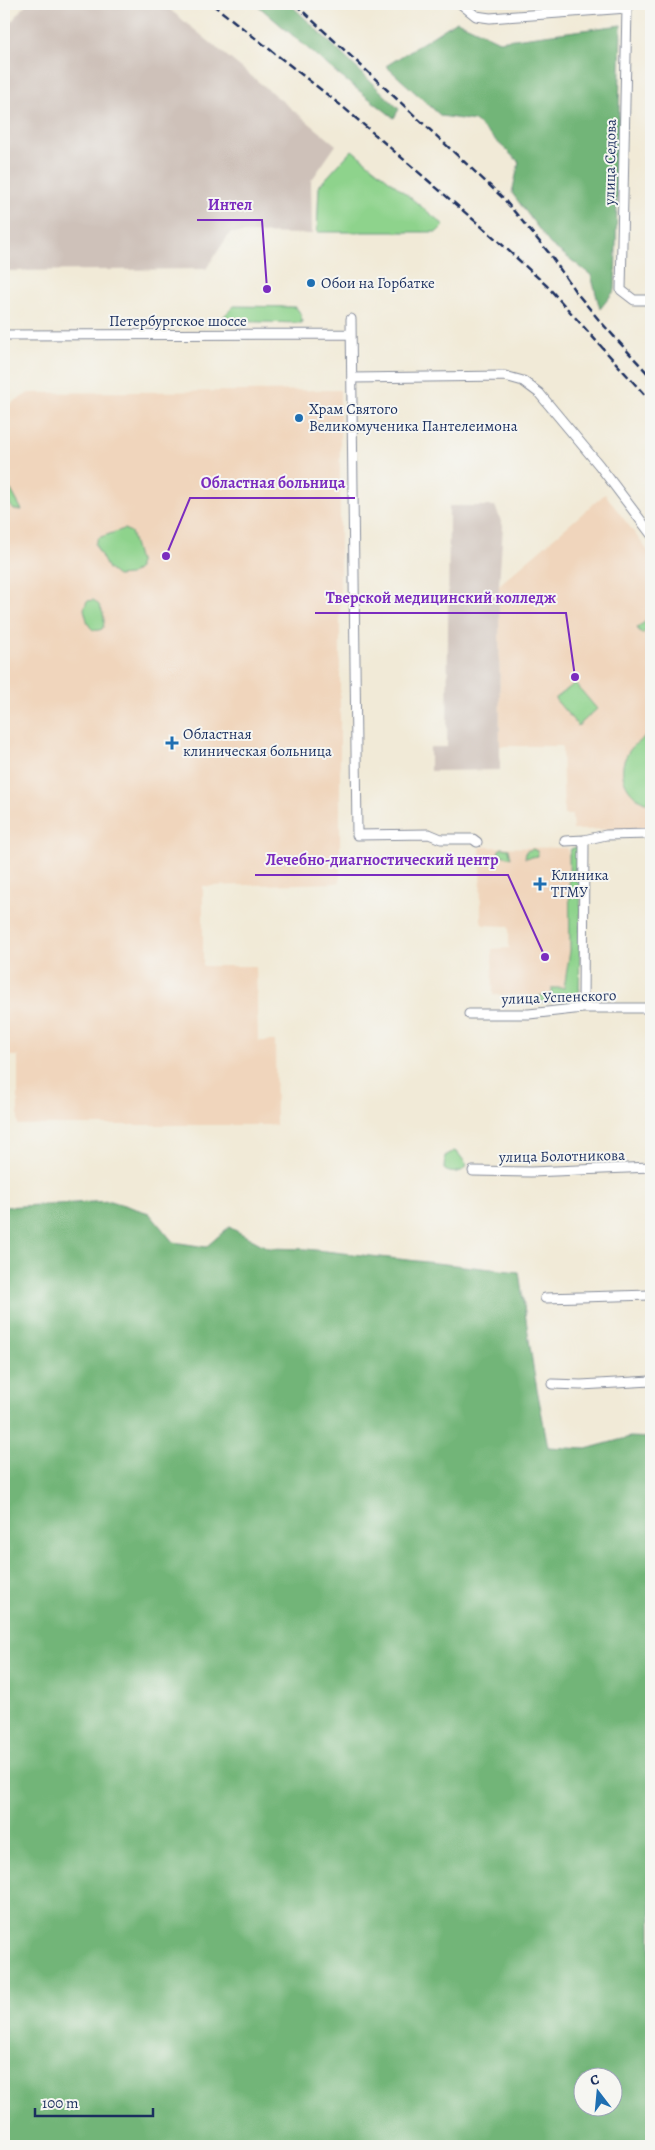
<svg xmlns="http://www.w3.org/2000/svg" width="655" height="2150" viewBox="0 0 655 2150" font-family="Alegreya,serif">
	<style>
		.built { fill: #f0d5bc }
		.industrial { fill: #cec1b9 }
		.green { fill: #8ed38c; stroke: #548175 }
		.forest { fill: #72b578; stroke: #46726b; fill-rule: evenodd }
		.lines { fill: none; stroke-linecap: round; stroke-linejoin: round }
		.minor-casing { stroke: #868c9a; stroke-width: 11 }
		.minor { stroke: #fff; stroke-width: 9 }
		.rail { stroke: #1b2f5e; stroke-width: 2.5; stroke-dasharray: 8 4; stroke-linecap: butt }
		.poi-dot { fill: #1f6fb2; stroke: #f6f6f2; stroke-width: 2 }
		.labels { text-anchor: middle; stroke-width: 4; stroke-linejoin: round; paint-order: stroke }
		.street-label { font-size: 15px; fill: #1b2f5e; stroke: #f6f6f2 }
		.poi-label { font-size: 15px; fill: #1b2f5e; stroke: #f6f6f2; text-anchor: start }
		.leader { fill: none; stroke: #7b2cbf; stroke-width: 2 }
		.callout-dot { fill: #7b2cbf; stroke: #f6f6f2; stroke-width: 2 }
		.callout-label { font-size: 16px; text-anchor: middle; font-weight: bold; fill: #7b2cbf; stroke: #f6f6f2; stroke-width: 4; stroke-linejoin: round; paint-order: stroke }
	</style>
	<rect width="100%" height="100%" fill="#f6f6f2"/>
	<filter id="ink" filterUnits="userSpaceOnUse"><feTurbulence type="fractalNoise" baseFrequency=".02" numOctaves="2"/><feDisplacementMap in="SourceGraphic" scale="10" xChannelSelector="R" yChannelSelector="G"/><feConvolveMatrix kernelMatrix="1 2 1 2 8 2 1 2 1" color-interpolation-filters="sRGB"/></filter>
	<filter id="wash" filterUnits="userSpaceOnUse"><feTurbulence type="fractalNoise" baseFrequency=".0096" numOctaves="4" result="noise"/><feDisplacementMap in="SourceGraphic" scale="20" xChannelSelector="R" yChannelSelector="G"/><feGaussianBlur stdDeviation="1.12" result="paint"/><feColorMatrix in="noise" values="0 0 0 0 0 0 0 0 0 0 0 0 0 0 0 0 0 1.4 0 .05"/><feComposite in="paint" operator="in"/></filter>
	<g filter="url(#wash)">
		<rect width="100%" height="100%" fill="#f1ead7"/>
		<path class="built" d="M340 390V883L203 886V966H256L258 1041H275L276 1125H18V1056H4V407L29 393Z
			M605 494 651 555V828L573 830 572 815H564L562 746H500L499 585Z
			M480 847 568 848 572 996 493 995 492 949 509 948V928L507 926 483 925 481 921Z"/>
		<path class="industrial" d="M26 4H163L336 145 311 181 312 234 230 233 206 269 4 271V31Z
			M449 506H495L503 526 499 585 500 770 430 771V747H447Z"/>
		<path class="green" d="M352 150 444 225 437 232H317L319 186Z
			M234 306 295 307C300 310 302 318 302 323L219 321Z
			M10 489 11 490 22 510H14C8 503 6 497 10 489Z
			M124 529 131 532 139 561V568L130 575 117 576 108 569 95 544 98 538Z
			M93 600C102 604 107 621 102 629 88 635 87 619 84 609L87 601Z
			M651 617V626L642 634 637 628Z
			M575 683 597 709 578 726 555 699Z
			M651 732V804C629 799 614 774 628 753 633 744 643 739 651 732Z
			M576 847 580 848 581 867 575 868V880L581 881 579 1001 539 1002V996L552 994V988H564L570 951 569 854 571 849Z
			M502 848 509 849 511 858 498 854 499 850Z
			M533 849 537 851 538 856 525 858 526 851Z
			M454 1151 458 1153 467 1165 465 1169C459 1173 449 1174 444 1169L445 1156Z"/>
		<path class="forest" d="M256 4H290L399 109 394 118 339 75Z
			M457 21 499 41 621 25 615 290 600 309 591 275 550 244 512 193 519 162 475 121 441 116 386 66Z
			M111 1201 149 1213 173 1242 206 1247 229 1227 268 1248 306 1249 519 1272 534 1373 548 1447 586 1449 630 1437 651 1438V2146H4V1207ZM582 2078H612V2108H582Z"/>
	</g>
	<g filter="url(#ink)">
		<g class="lines">
			<defs>
				<path id="minor" d="M461 4 476 16 490 18 627 8
					M632 4 627 8 621 290 634 300H651
					M351 319 357 835 429 834 441 839H473L477 842
					M4 335 351 334
					M352 378 505 376 523 381 539 393 599 465 651 534
					M565 841 584 840 606 835 651 834
					M583 1008 584 840
					M469 1014H529L583 1008H651
					M473 1171 531 1172 651 1167
					M545 1298 651 1295
					M552 1384 581 1385 651 1381"/>
			</defs>
			<use href="#minor" class="minor-casing"/>
			<use href="#minor" class="minor"/>
			<path class="rail" d="M212 4 343 107 497 240 547 286 651 402
				M295 4 502 197 549 253 575 291 599 320 651 377"/>
		</g>
	</g>
	<g class="poi-dot">
		<circle cx="311" cy="283" r="5"/>
		<circle cx="299" cy="418" r="5"/>
		<path d="M169.5 735.5h5v5h5v5h-5v5h-5v-5h-5v-5h5z"/>
		<path d="M537.5 876.5h5v5h5v5h-5v5h-5v-5h-5v-5h5z"/>
	</g>
	<g class="labels">
		<g class="street-label">
			<text transform="translate(610 162) rotate(-89)" y="5">улица Седова</text>
			<text x="178" y="326">Петербургское шоссе</text>
			<text transform="translate(559 997) rotate(-2)" y="5">улица Успенского</text>
			<text transform="translate(562 1156) rotate(-1)" y="5">улица Болотникова</text>
		</g>
		<g class="poi-label">
			<text x="321" y="288">Обои на Горбатке</text>
			<text x="309" y="414">Храм Святого<tspan x="309" dy="17">Великомученика Пантелеимона</tspan></text>
			<text x="183" y="739">Областная<tspan x="183" dy="17">клиническая больница</tspan></text>
			<text x="551" y="880">Клиника<tspan x="551" dy="17">ТГМУ</tspan></text>
		</g>
	</g>
	<path class="leader" d="M267 289L262 220H197M166 556L190 498H355M575 677L566 613H315M545 957L508 875H255"/>
	<g class="callout-dot">
		<circle cx="267" cy="289" r="5"/>
		<circle cx="166" cy="556" r="5"/>
		<circle cx="575" cy="677" r="5"/>
		<circle cx="545" cy="957" r="5"/>
	</g>
	<g class="callout-label">
		<text x="230" y="210">Интел</text>
		<text x="273" y="488">Областная больница</text>
		<text x="441" y="603">Тверской медицинский колледж</text>
		<text x="382" y="865">Лечебно-диагностический центр</text>
	</g>
	<rect width="655" height="2150" fill="none" stroke="#f6f6f2" stroke-width="20"/>
	<g transform="translate(598 2092) rotate(344)"><circle r="24" fill="#f6f6f2" stroke="#9ea6b7"/>
	<path d="M0-4L9 19L0 12L-9 19Z" fill="#1f6fb2"/>
	<text y="-8" font-size="14" font-weight="bold" text-anchor="middle" fill="#1b2f5e">С</text>
	</g>
	<path d="M35 2108v8h118v-8" fill="none" stroke="#1b2f5e" stroke-width="2.5"/>
	<text x="42" y="2108" font-size="15" fill="#1b2f5e" stroke="#f6f6f2" stroke-width="4" paint-order="stroke">100 m</text>
</svg>
